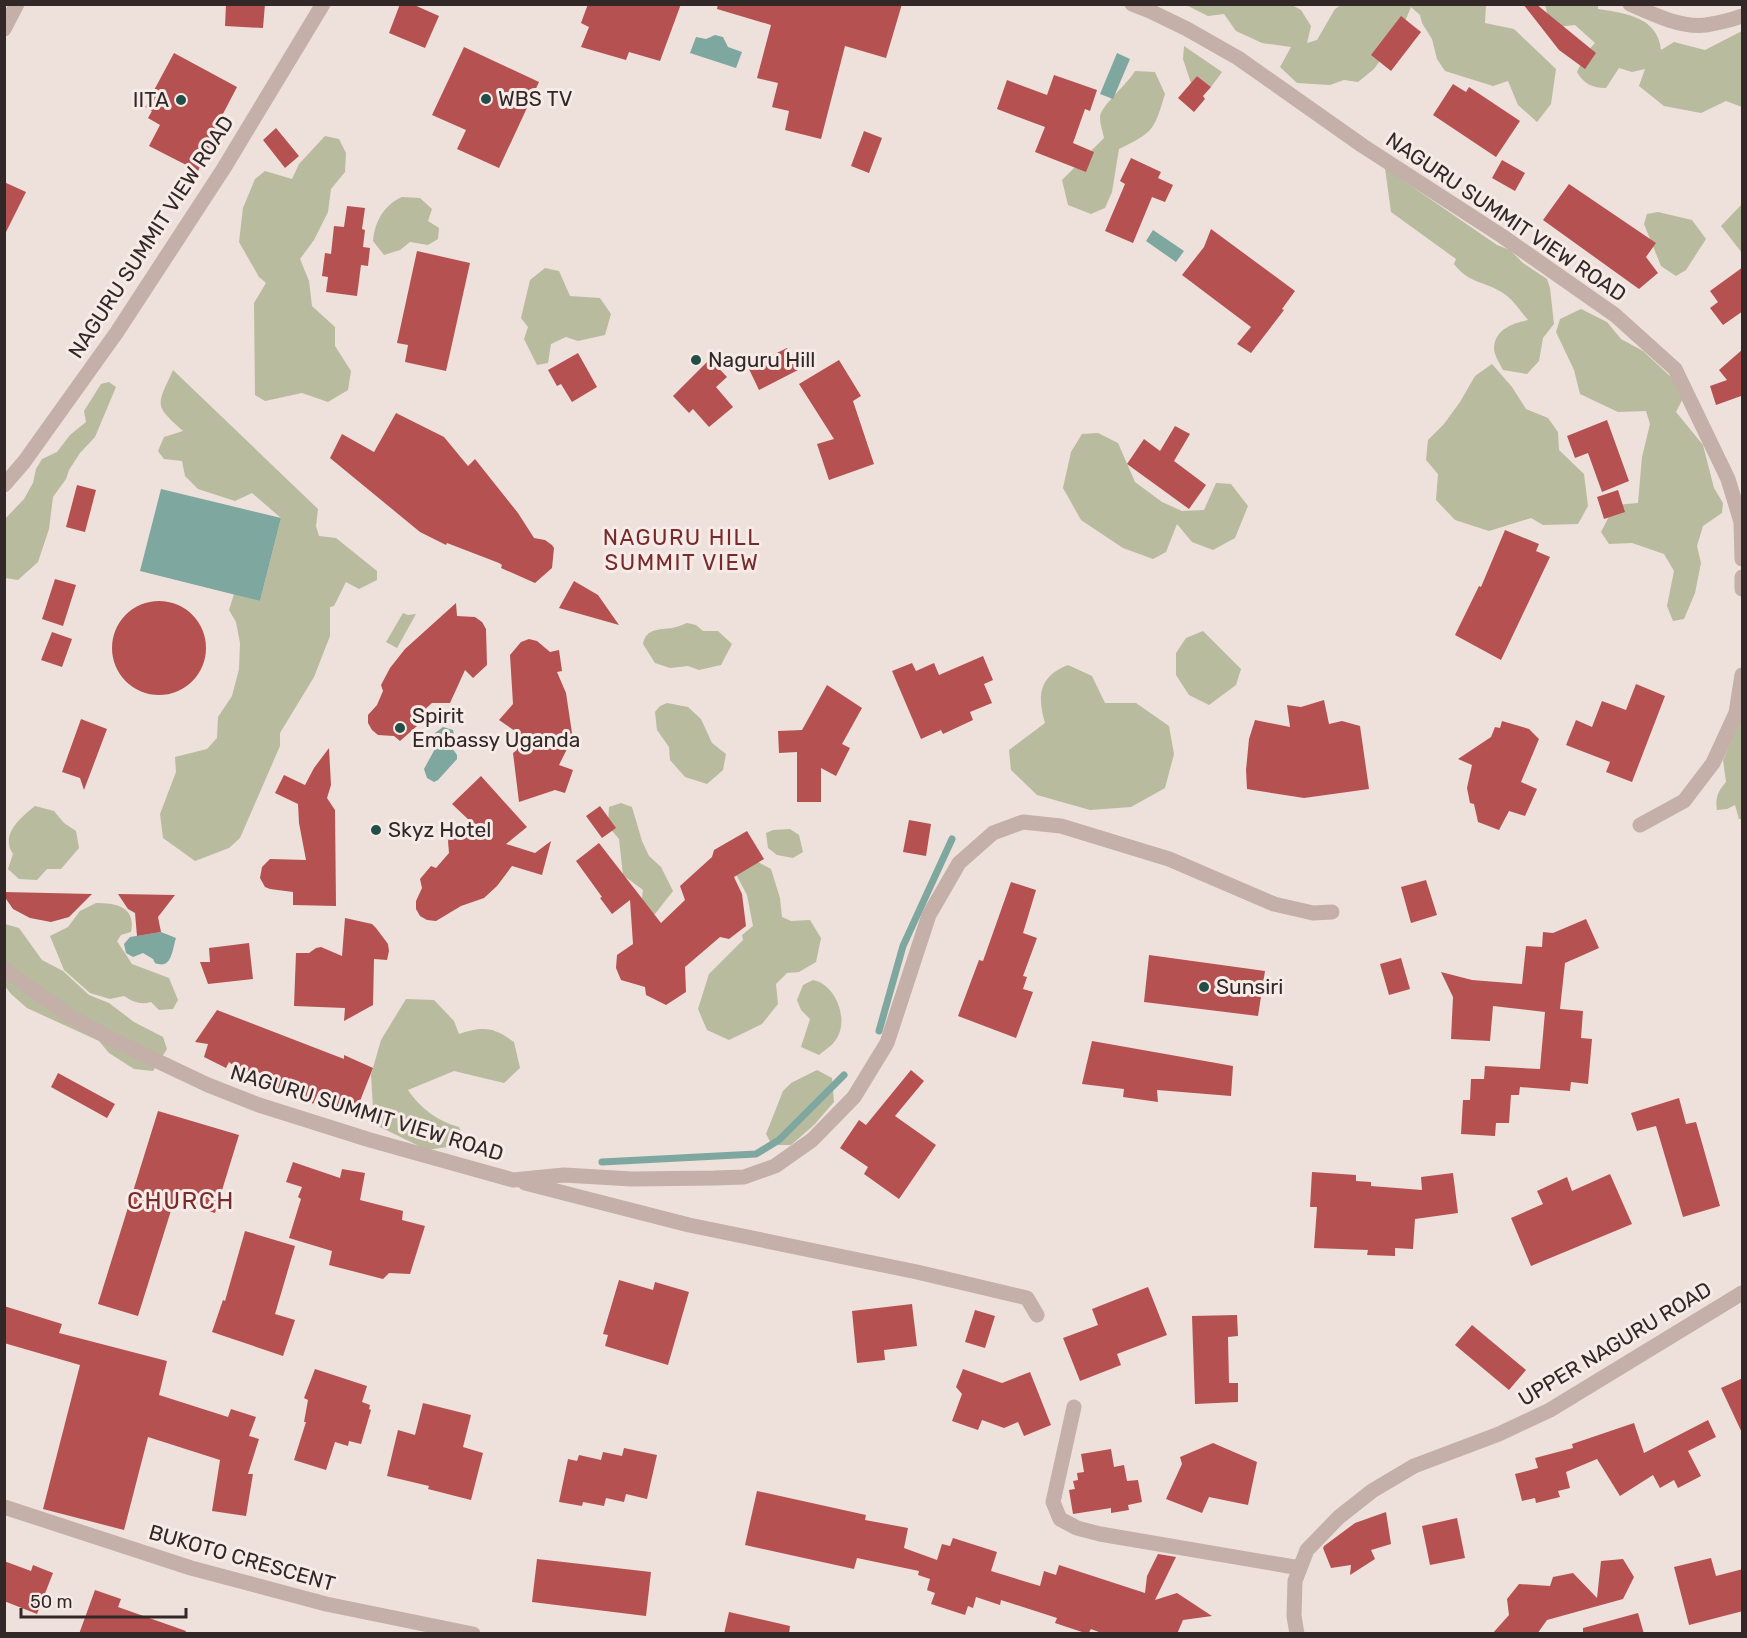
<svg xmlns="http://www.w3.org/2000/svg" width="1747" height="1638" viewBox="0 0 1747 1638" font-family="Rubik,sans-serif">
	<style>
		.green { fill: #b8bb9d }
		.water { fill: #7ea79f }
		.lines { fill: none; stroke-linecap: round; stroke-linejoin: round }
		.stream { stroke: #7ea79f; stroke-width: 7 }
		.building { fill: #b65151 }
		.street { stroke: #c4afa9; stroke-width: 15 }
		.poi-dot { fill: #234e47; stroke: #f6ebe7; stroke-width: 2 }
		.labels { text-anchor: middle; stroke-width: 6; stroke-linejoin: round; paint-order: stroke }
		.poi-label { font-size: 21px; fill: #322828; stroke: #f6ebe7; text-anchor: start }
		.street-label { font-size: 21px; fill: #322828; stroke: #f6ebe7 }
		.neighbourhood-label { font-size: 22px; letter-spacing: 1.5px; fill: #772b2c; stroke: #f6ebe7 }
		.quarter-label { font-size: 24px; letter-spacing: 1.5px; fill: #772b2c; stroke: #f6ebe7 }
	</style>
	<rect width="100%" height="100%" fill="#eee0db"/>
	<path class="green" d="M1186 5H1292L1301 10 1311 26 1307 43 1317 40 1335 9 1341 5H1486L1485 23 1514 29 1556 69 1551 104 1537 122 1518 105 1508 81 1493 86 1445 71 1437 59 1432 39 1422 23 1420 15 1411 7 1400 33 1374 69 1358 82 1344 80 1330 85 1297 83 1280 67 1291 47 1262 43 1236 31 1224 14 1208 16Z
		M1545 5H1598V9C1625 13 1658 17 1661 50L1674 42 1705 50 1742 31V107L1726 101 1701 113 1664 106 1639 86 1645 69 1632 72 1619 68 1606 88C1592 88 1584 84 1577 72L1586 53 1595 43 1575 25 1556 27 1549 20Z
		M1184 46 1222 72 1211 87 1197 76 1191 83 1183 59Z
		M1135 71 1155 72 1165 94C1154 130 1154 132 1119 149L1112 192 1105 208 1091 214 1068 205 1062 180 1104 138C1103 132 1100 124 1100 118 1099 107 1128 84 1135 71Z
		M325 136 339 139 346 153 345 172 331 189 328 212 314 240 300 259 309 281 312 306 335 327V346L351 371 348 390 328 402 302 393 265 401 255 395 254 303 266 283 259 277 239 242 243 208 255 179 265 171 292 179 299 164Z
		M1385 168 1497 245 1510 250 1523 263 1547 279 1550 288 1554 324 1543 338 1539 361 1527 374 1503 370C1500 364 1494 355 1494 348 1495 329 1513 323 1528 320 1519 310 1515 301 1503 293 1485 281 1469 284 1454 264L1456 259 1391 212Z
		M402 197 420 198 432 209 428 221 439 228 438 239 428 245 410 242 400 250 384 255 373 241C375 221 384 205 402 197Z
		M1742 204V253L1721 226Z
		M1658 212 1692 220 1706 239 1686 270 1676 276 1661 266 1644 224 1647 214Z
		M545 268 559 271 570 296 600 298 611 314 605 335 578 341 566 337 551 344 548 363 537 365 524 339 528 327 521 318 530 280Z
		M1581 309 1607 322 1621 339 1643 351 1672 378 1682 400 1676 412 1703 445 1714 488 1723 503 1722 513 1703 526 1697 546 1701 563 1695 593 1684 619 1673 621 1667 606 1674 571 1664 554 1632 543 1609 544 1601 532 1615 505 1638 503 1642 457 1650 424 1646 411 1618 412 1580 394 1574 370 1556 332 1560 319Z
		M1492 364 1512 387 1526 409 1548 418 1558 432 1559 450 1584 474 1588 506 1578 524 1543 525 1531 518 1489 531 1455 520 1436 500 1438 474 1426 460 1428 440 1444 424 1460 402 1475 376Z
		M173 370 318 509 316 526 319 536 336 538 377 571V580L359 589 346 582 334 606 330 607V636L314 677 280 733V746L240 838 229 848 195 861 163 838 160 814 176 772 175 757 207 749 217 738 218 717 232 696 239 669 240 643 236 622 229 610 234 594 260 601 281 518 252 493 235 501 198 489 185 476 182 461 164 459 158 451 164 437 183 431C153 404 157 406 173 370Z
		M109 382 116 387 95 437 80 453 69 470 66 479 53 497 49 529 38 562 18 580 5 578V519L24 499 33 483 36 469 42 459 57 452 70 435 86 422 84 411 101 384Z
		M1098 433 1118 443 1135 482 1162 502 1182 511 1204 510 1216 483 1231 484 1248 506 1235 538 1213 550 1192 542 1177 524 1166 552 1153 559 1123 548 1081 520 1063 488 1071 452 1082 434Z
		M403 613 408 615 416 614 397 648 386 642Z
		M687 623 696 625 703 631H718L732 644 721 665 699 670 688 666 670 668 655 663 643 644C646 628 659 630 672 628 677 627 682 625 687 623Z
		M1203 631 1241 669 1236 685 1209 705 1189 695 1176 675V653L1186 638Z
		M1068 665 1092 676 1105 703H1136L1169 726 1174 754 1165 788 1131 807 1090 810 1037 795 1011 770 1009 750 1045 723C1037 696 1039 676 1068 665Z
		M667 703 688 707 701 719 712 743 726 754 723 770 707 784 685 777 670 760 669 747 657 730 655 712 660 706Z
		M1742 715V819H1739L1735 805 1727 809 1717 810C1715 798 1718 791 1726 782L1723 760Z
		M621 803 632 807 642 841 649 856 661 867 673 891 655 914 643 913 641 906 643 890 623 875 619 839 608 826 609 807Z
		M35 806 54 811 64 823 76 831 79 848 61 869H47L37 880 19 879 8 869 13 854C0 835 20 818 35 806Z
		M790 829 799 835 803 852 793 858 777 855 768 848 766 833 773 830Z
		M754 860 771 869 780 898 782 917 791 921 810 920 821 938 816 962 799 972 787 973 776 984 778 1004 762 1024 729 1040 707 1030 698 1009 709 974 743 940 742 935 753 926 747 895 732 867Z
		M96 903C117 903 136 907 131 932L121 935 117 941 132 964 169 978 178 1000 173 1009 159 1010 151 1002C141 1005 133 1002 124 996L110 999 90 993 64 970 50 936 68 927 80 911Z
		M5 924 19 928 42 960 63 971 89 995 109 1003 134 1022 163 1037 167 1049 153 1071 134 1069 109 1053 99 1041 27 1008 11 994 5 986Z
		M813 980C835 984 849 1018 837 1038 833 1045 825 1050 819 1055L801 1047 810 1019 801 1010 797 1000 803 985Z
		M406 999 434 1000 454 1021 459 1034C484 1026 493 1027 514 1042L520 1068 504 1083 454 1071 408 1090C420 1108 437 1121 459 1127L467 1144 427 1150 374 1124 371 1075 381 1040Z
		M817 1070 832 1078 834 1102 814 1125 791 1145H772L766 1134 783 1091 791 1083Z"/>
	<path class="water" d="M715 35 723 37 728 47 742 52 736 68 690 53 696 37 706 39Z
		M1117 53 1130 59 1113 99 1100 94Z
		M1153 230 1184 251 1176 262 1146 241Z
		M161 489 281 518 260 601 140 571Z
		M443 727 453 730 455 739 450 745 457 755V759L438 780 434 782 427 778 424 769 436 747 435 733Z
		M161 932 176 938C172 950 172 970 155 963L153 959 143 953 133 957 126 953 124 944 130 937Z"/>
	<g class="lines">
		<path class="stream" d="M879 1031 903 946 952 839
			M602 1162 756 1154 779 1140 844 1075"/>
	</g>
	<path class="building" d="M226 4H265L263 28 225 26Z
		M400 4H412L439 16 425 48 389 33Z
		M588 4H681L660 61 629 52 626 60 581 47 589 27 581 23Z
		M718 4H902L886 58 845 46 821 139 785 130 789 111 772 107 778 83 757 78 771 25 717 9Z
		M1523 4H1536L1596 53 1585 69 1559 50Z
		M1401 16 1421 32 1391 71 1371 55Z
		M464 47 539 82 499 168 457 149 466 130 432 115Z
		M174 53 237 87 214 131 217 133 198 171 149 146 160 125 148 118 152 111 145 107Z
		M1054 75 1097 90 1090 111 1085 109 1073 143 1094 152 1086 172 1035 152 1045 127 997 109 1007 80 1047 95Z
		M1197 76 1211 87 1203 96 1205 99 1194 112 1178 98Z
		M1453 84 1466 92 1469 87 1520 121 1496 157 1433 115Z
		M276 128 299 156 285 168 263 140Z
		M864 131 882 138 869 173 851 166Z
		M1131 158 1161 172 1158 178 1173 185 1165 202 1152 197 1133 243 1105 231 1125 184 1120 181Z
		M1502 160 1525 173 1515 191 1492 178Z
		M4 182 26 192 4 236Z
		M1569 184 1656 243 1646 257 1658 273 1639 289 1543 220Z
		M347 206 365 208 362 229 365 230 363 247 370 248 368 266 361 265 357 296 326 292 328 277 322 276 325 253 331 254 334 226 344 227Z
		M1211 229 1295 291 1282 309 1284 310 1251 353 1237 344 1251 327 1182 275 1204 247Z
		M417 251 470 263 446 371 405 362 408 345 397 343Z
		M1743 267V311L1723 325 1710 308 1718 302 1710 291Z
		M787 348 798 370 759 390 748 367Z
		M1743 349V398L1741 396 1716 405 1710 386 1727 380 1719 370Z
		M578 353 597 387 572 402 561 384 557 386 548 370Z
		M710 359 727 377 716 387 733 407 709 427 693 409 689 413 673 396Z
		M839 360 861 396 853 401 874 464 829 480 817 444 834 439 799 384Z
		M396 413 444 437 468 466 475 459 518 513 534 538 545 540 552 545 554 548 552 568 535 583 501 568 502 565 499 563 447 543 446 545 420 532 330 458 342 434 374 452Z
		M1607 420 1629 481 1602 492 1588 453 1575 458 1567 436Z
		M1175 426 1190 434 1174 461 1206 485 1189 509 1127 464 1144 439 1160 451Z
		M77 485 96 490 85 532 66 527Z
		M1618 490 1625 512 1604 519 1597 497Z
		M1505 530 1539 544 1536 551 1550 557 1501 660 1455 635 1479 586 1481 587Z
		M55 579 76 585 63 626 42 619Z
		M574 581 598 595 619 625 559 608Z
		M112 648a47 47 0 1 1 94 0a47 47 0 1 1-94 0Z
		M456 603 457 616 475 617 482 622 486 629 487 665 473 678 465 670 450 703H432L412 721 417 726 400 741 394 736 378 735 372 730 368 723V715L377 705 383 691 381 685 390 668 405 649Z
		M52 632 72 639 62 667 41 660Z
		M529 639 537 641 550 652 559 650 562 671 557 672 566 693 572 733 568 747 559 765 573 770 565 793 555 790 519 802 513 753 517 750 515 731 499 720 513 704 510 655 521 642Z
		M983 656 993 680 984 684 992 703 970 712 973 720 943 734 941 730 921 739 892 671 912 663 916 671 934 663 939 675Z
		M1636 684 1665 696 1632 782 1606 772 1610 762 1566 745 1576 720 1592 727 1602 701 1626 710Z
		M827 685 862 708 842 744 850 748 836 776 821 768V802H797V752L779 753 778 731 802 730Z
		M1324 700 1329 724 1342 721 1360 726 1369 789 1304 798 1247 789 1246 770 1249 739 1255 720 1290 727 1287 705 1301 707Z
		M81 719 107 729 84 790 80 778 62 772Z
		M1502 721 1529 729 1539 739 1521 782 1537 789 1525 816 1509 811 1499 830 1478 822 1474 804 1470 803 1467 788 1472 765 1458 759 1491 737 1495 727 1500 728Z
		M329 748 331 785 327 798 335 810 336 906 293 905V892L270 889 265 887 260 878 262 867 270 859 306 860 299 823 298 804 275 793 284 775 305 785 314 768Z
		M481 776 527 827 506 844 535 853 551 841 542 875 512 866 497 886 484 898 461 906 436 921 427 920 420 916 416 909V901L422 888 420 879 431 866 436 868 449 853 448 841 450 836 471 822 452 804Z
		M600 806 616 828 602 838 586 816Z
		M909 820 931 824 926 856 903 852Z
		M747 831 764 859 734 877 742 894 746 926 729 939 720 937 685 967 686 992 666 1005 646 995 645 987 621 980 616 968 617 955 633 944 630 900 612 914 600 898 602 897 576 861 599 843 661 923 685 900 680 886 712 857 714 850Z
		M1426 880 1437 915 1411 923 1401 887Z
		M1011 882 1036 890 1023 933 1037 938 1023 976 1027 977 1023 989 1033 992 1016 1038 958 1016 979 960 983 961Z
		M4 892 92 894 69 917 51 922 30 918 13 909 4 896Z
		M118 894 175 895 158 917 161 932 137 936 135 913 128 909Z
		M345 918 372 924 376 928 388 944 389 951 387 960 374 959 373 1005 344 1021 345 1008 294 1006 296 953H309L316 948 321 947 342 956Z
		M1586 919 1599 948 1565 963 1560 1009 1583 1011 1581 1038 1592 1039 1588 1084 1571 1082 1570 1091 1520 1087 1519 1095H1511L1509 1123H1496L1495 1136 1461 1134 1463 1100H1470L1471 1079H1484L1485 1066 1540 1069 1545 1012 1493 1006 1490 1041 1451 1039 1453 997 1441 972 1472 980 1522 984 1526 946 1542 947 1543 932 1553 933Z
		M249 943 253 979 208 984 200 962H210L209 948Z
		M1149 955 1265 971 1258 1016 1144 1002Z
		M1401 958 1410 989 1389 995 1380 964Z
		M217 1010 344 1059V1055L373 1068 358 1106 352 1104 347 1114 319 1091 313 1104 289 1079 283 1093 255 1069 251 1080 229 1062 226 1068 204 1057 208 1044 195 1042Z
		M1092 1041 1233 1066 1231 1096 1157 1090 1158 1102 1123 1097 1124 1089 1082 1084Z
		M911 1070 924 1081 895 1116 936 1145 899 1199 864 1174 868 1167 840 1148 859 1120 866 1125Z
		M58 1073 115 1104 107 1118 51 1087Z
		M1679 1098 1686 1124 1696 1122 1720 1206 1683 1217 1656 1126 1637 1131 1631 1113Z
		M158 1111 239 1135 215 1213 174 1201 138 1316 98 1304Z
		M293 1162 340 1178 342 1169 365 1173 360 1200 403 1211 402 1220 425 1226 410 1274 389 1273 383 1279 329 1265 332 1251 289 1238 301 1199 298 1197 302 1187 286 1182Z
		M1312 1172 1356 1175V1181L1371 1182V1186L1422 1190 1421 1177 1453 1173 1458 1213 1415 1219 1413 1249 1395 1248V1256L1367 1255 1368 1250 1314 1248 1317 1207H1310Z
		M1610 1174 1632 1224 1531 1266 1511 1218 1543 1204 1537 1191 1567 1177 1572 1191Z
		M245 1231 295 1246 275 1314 295 1320 283 1356 212 1332 223 1300 225 1301Z
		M619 1280 653 1290 655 1282 689 1292 668 1365 605 1346 608 1335 603 1334Z
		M1148 1287 1167 1335 1117 1354 1121 1365 1080 1381 1063 1338 1098 1325 1092 1309Z
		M912 1304 917 1346 884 1350 885 1360 857 1363 852 1311Z
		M4 1306 62 1324 59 1333 167 1361 159 1395 228 1417 231 1409 256 1417 249 1436 259 1439 248 1474H253L246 1516 212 1511 220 1460 148 1437 124 1530 43 1509 80 1365 4 1343Z
		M975 1310 995 1316 985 1348 965 1342Z
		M1237 1315 1238 1336 1228 1337 1229 1383H1238V1402L1195 1404 1192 1316Z
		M1472 1325 1526 1370 1509 1390 1455 1345Z
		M315 1369 367 1386 362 1402 370 1405 369 1409 371 1410 361 1444 349 1441 348 1446 335 1442 326 1470 294 1460 306 1422H304L308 1400 304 1398Z
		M963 1369 1002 1383 1030 1372 1051 1425 1024 1436 1018 1422 1004 1428 982 1420 978 1430 952 1421 962 1394 956 1387Z
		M1743 1378V1435L1721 1388Z
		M423 1403 471 1415 463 1447 483 1453 471 1500 428 1489 429 1486 387 1476 398 1430 415 1435Z
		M1708 1420 1716 1437 1688 1451 1701 1476 1678 1488 1674 1480 1660 1488 1653 1475 1620 1496 1597 1459 1566 1472 1570 1488 1558 1491 1560 1497 1536 1503 1535 1498 1522 1501 1515 1474 1538 1468 1535 1458 1573 1448 1572 1444 1634 1423 1644 1453Z
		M1213 1443 1257 1462 1248 1505 1209 1497 1202 1513 1166 1499 1182 1464 1180 1457Z
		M624 1448 657 1455 647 1499 626 1494 624 1502 606 1498 604 1506 583 1502 582 1506 559 1502 568 1459 577 1461 579 1455 601 1460 603 1452 622 1456Z
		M1111 1449 1114 1467 1124 1465 1127 1481 1138 1480 1142 1502 1128 1505 1129 1510 1111 1513V1508L1073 1514 1069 1490 1075 1489 1073 1481 1078 1480 1077 1473 1084 1472 1081 1454Z
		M757 1491 866 1515 865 1520 908 1528 904 1548 937 1560 942 1544 950 1546 953 1538 997 1552 991 1571 1040 1586 1044 1571 1056 1575 1059 1565 1145 1593 1147 1576 1158 1554 1176 1557 1155 1600 1177 1593 1212 1616 1183 1620 1177 1634H1104L1091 1629 1088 1634 1055 1623 1057 1618 1001 1600 1000 1605 976 1597 973 1608 968 1606 965 1615 931 1604 935 1593 927 1590 930 1579 918 1575 919 1571 857 1558 854 1569 745 1545Z
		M1386 1512 1391 1544 1371 1550 1375 1559 1350 1575 1351 1565 1331 1568 1323 1548 1324 1546 1355 1523Z
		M1457 1518 1465 1558 1430 1565 1422 1526Z
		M1711 1558 1716 1576 1743 1569V1611L1689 1625 1674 1567Z
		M537 1559 651 1572 646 1616 532 1602Z
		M1623 1559 1634 1577 1623 1599 1547 1620 1537 1634H1492L1509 1615 1507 1599 1519 1584 1550 1586 1553 1577 1573 1573 1597 1598 1601 1561Z
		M4 1561 31 1571 33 1565 53 1573 37 1614 4 1601Z
		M95 1590 121 1599 118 1607 186 1631 185 1634H79Z
		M729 1612 790 1626 789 1634H724Z
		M1638 1613 1644 1634H1583V1628Z"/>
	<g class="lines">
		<path class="street" d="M1132 4 1150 11 1187 29 1238 58 1363 146 1502 236 1615 315 1675 369 1728 479 1741 522 1742 559
			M1630 4C1652 14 1681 28 1706 25 1718 23 1731 20 1742 16
			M4 29 17 4
			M4 485 24 462 117 332 224 168 323 4
			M1742 577V589
			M1640 825 1684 801 1713 763 1736 713 1742 675
			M4 969 71 1017 115 1041 208 1085 259 1105 370 1140 513 1180 564 1175 632 1179 715 1178 744 1177 775 1166 812 1140 854 1097 887 1043 929 915 959 863 993 833 1023 822 1061 826 1169 859 1274 904 1313 913 1332 912
			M525 1183 689 1225 917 1272 1027 1298 1037 1315
			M1074 1407 1053 1502 1060 1519 1077 1528 1100 1534 1300 1568
			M4 1507 191 1568 326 1604 473 1634
			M1297 1634 1294 1616 1295 1581 1307 1550 1339 1517 1372 1491 1414 1466 1499 1434 1550 1410 1742 1293"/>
	</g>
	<g class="poi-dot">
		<circle cx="486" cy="99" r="6"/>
		<circle cx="181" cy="100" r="6"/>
		<circle cx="696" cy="360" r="6"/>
		<circle cx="400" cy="728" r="6"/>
		<circle cx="376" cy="830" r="6"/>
		<circle cx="1204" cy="987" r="6"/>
	</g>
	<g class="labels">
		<g class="poi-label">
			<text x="498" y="106">WBS TV</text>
			<text x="169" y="107" text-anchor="end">IITA</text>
			<text x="708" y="367">Naguru Hill</text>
			<text x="412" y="723">Spirit<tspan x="412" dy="24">Embassy Uganda</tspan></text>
			<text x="388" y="837">Skyz Hotel</text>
			<text x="1216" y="994">Sunsiri</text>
		</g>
		<g class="street-label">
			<text transform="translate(1506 217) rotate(34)" y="7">NAGURU SUMMIT VIEW ROAD</text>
			<text transform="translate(151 237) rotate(-57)" y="7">NAGURU SUMMIT VIEW ROAD</text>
			<text transform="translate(367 1113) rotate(17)" y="7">NAGURU SUMMIT VIEW ROAD</text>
			<text transform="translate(1615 1344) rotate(-31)" y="7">UPPER NAGURU ROAD</text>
			<text transform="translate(242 1558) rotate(16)" y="7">BUKOTO CRESCENT</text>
		</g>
		<g class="neighbourhood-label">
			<text x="682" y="545">NAGURU HILL<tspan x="682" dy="25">SUMMIT VIEW</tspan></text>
		</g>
		<g class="quarter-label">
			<text x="181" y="1209">CHURCH</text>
		</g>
	</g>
	<rect width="1747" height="1638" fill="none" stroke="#322828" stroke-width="12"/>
	<path d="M21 1608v9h165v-9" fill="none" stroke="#322828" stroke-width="3"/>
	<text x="30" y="1608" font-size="18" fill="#322828" stroke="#f6ebe7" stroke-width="4.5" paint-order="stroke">50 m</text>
</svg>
